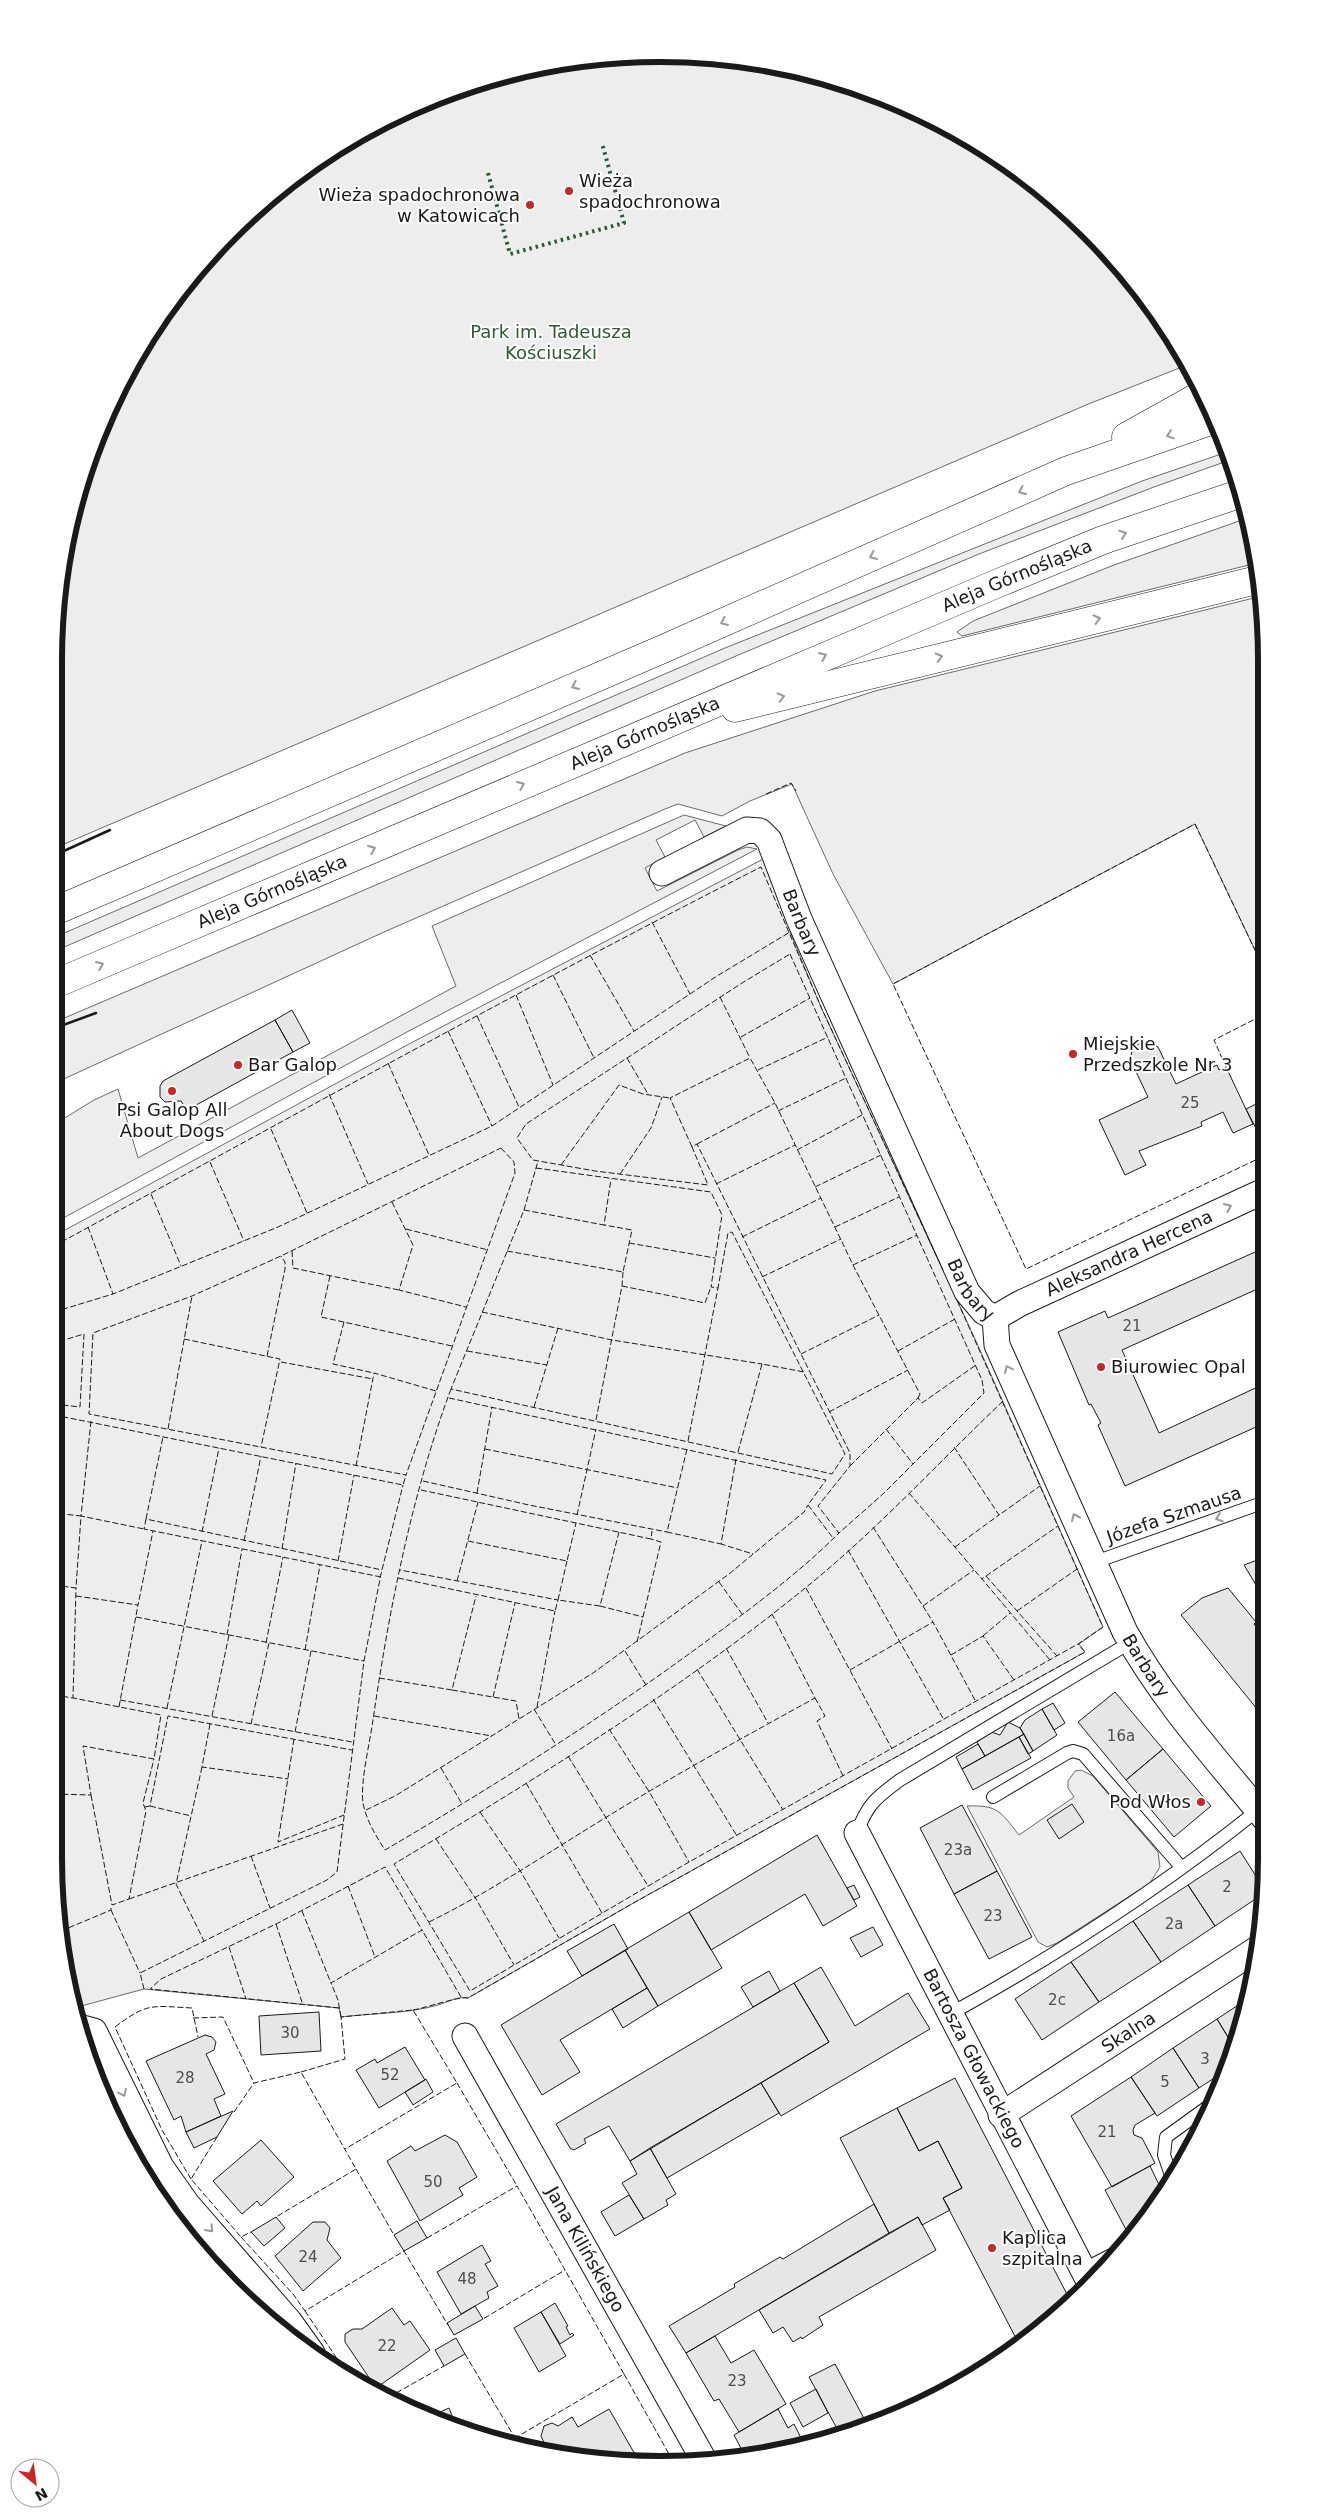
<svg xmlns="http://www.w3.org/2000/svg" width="1321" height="2518" viewBox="0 0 1321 2518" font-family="'DejaVu Sans',sans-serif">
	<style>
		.green { fill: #ededed; stroke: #6a6a6a }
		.building { fill: #e6e6e6; stroke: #1a1a1a }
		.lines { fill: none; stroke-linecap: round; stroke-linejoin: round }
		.service-casing { stroke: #1a1a1a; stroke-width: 14 }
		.minor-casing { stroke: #1a1a1a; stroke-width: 27 }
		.motorway-casing { stroke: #1a1a1a; stroke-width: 29 }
		.service { stroke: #fff; stroke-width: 12 }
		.minor { stroke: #fff; stroke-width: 25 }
		.motorway { stroke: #fff; stroke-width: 28 }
		.hedge { stroke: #2b5a34; stroke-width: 4; stroke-dasharray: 2.5 4; stroke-linecap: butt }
		.fence { stroke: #1a1a1a; stroke-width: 1; stroke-dasharray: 6 2.5; stroke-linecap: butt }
		.wall { stroke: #1a1a1a; stroke-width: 2.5 }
		.oneway { stroke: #989898 }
		.poi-dot { fill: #c62828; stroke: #fff; stroke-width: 2 }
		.labels { text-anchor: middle; stroke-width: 4; stroke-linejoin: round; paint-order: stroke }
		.number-label { font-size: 15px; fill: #4d4d4d }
		.poi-label { font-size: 18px; fill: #1a1a1a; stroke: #fff; text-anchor: start }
		.park-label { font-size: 18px; fill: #2b5a34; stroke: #fff }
		.street-label { font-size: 18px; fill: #1a1a1a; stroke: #fff }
		.rim { fill: none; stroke: #1a1a1a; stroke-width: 6 }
	</style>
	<rect width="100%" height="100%" fill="#fff"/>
	<path class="green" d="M700 55 818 75 929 116 1061 205 1165 323 1187 365 1086 405 55 848V621L74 504 116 392 179 291 261 204 357 135 466 86 582 59Z
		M1227 452 1230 460 1154 487 979 554 736 656 55 951V937L725 648 1142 481Z
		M1245 519 1257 563 962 636 957 632 973 621 1114 565Z
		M1262 596 1263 944 1254 948 1195 824 893 984 833 874 792 784 750 801 722 816 678 804 665 809 384 932 55 1083V1022L685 753 875 691Z
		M684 815 726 826 704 837 695 820 656 840 665 857 645 868 657 891 738 850 747 847 757 849 405 1033 54 1223 55 1124 94 1100 118 1089 138 1158 456 986 432 926Z
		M767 857 794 930 790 932 821 1007 976 1341 1103 1627 1079 1644 1085 1652 637 1901 468 1998C457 1996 449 2002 438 2005 407 2014 373 2013 341 2017L339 2008 144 1989 74 2008 65 1976 54 1857V1236L409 1044Z
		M1081 1770 1093 1776 1158 1852 1160 1867 1150 1883 1057 1943 1047 1947 1038 1942 967 1806C998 1805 1000 1811 1019 1835L1074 1797 1068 1788V1781L1075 1771Z"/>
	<path class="building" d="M292 1010 310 1043 293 1052 275 1020Z
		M275 1020 293 1052 187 1110 181 1101 165 1102 160 1097V1086L163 1081Z
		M1142 1042H1151L1158 1047 1176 1084 1217 1065 1219 1070 1226 1067 1253 1124 1233 1133 1223 1112 1201 1122 1202 1126 1139 1151 1146 1165 1125 1175 1099 1120 1148 1097 1130 1059 1133 1048Z
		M1264 1100V1144L1246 1109Z
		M1264 1248V1286L1122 1350 1159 1433 1264 1384 1265 1423 1125 1486 1098 1425 1101 1423 1091 1404 1089 1405 1058 1332 1105 1311 1108 1318Z
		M1265 1557V1600L1244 1565Z
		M1228 1588 1256 1622 1254 1624 1265 1638V1719L1181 1615 1202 1598Z
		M1115 1692 1163 1749 1126 1780 1078 1722Z
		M1053 1703 1065 1723 1054 1730 1042 1709Z
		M1042 1709 1057 1735 1033 1751 1020 1728 1025 1720Z
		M1008 1722 1020 1728 1024 1734 985 1756 977 1742 991 1732 1000 1735Z
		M1024 1734 1033 1751 1028 1754 1019 1737Z
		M1019 1737 1031 1758 973 1790 962 1769Z
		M978 1744 985 1756 962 1769 956 1757Z
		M1163 1749 1211 1806 1174 1837 1126 1780Z
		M1072 1804 1084 1822 1059 1839 1047 1820Z
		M962 1805 997 1871 954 1894 920 1828Z
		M817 1835 857 1906 823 1926 805 1894 711 1950 689 1912Z
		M1240 1851 1266 1892 1215 1926 1188 1885Z
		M997 1871 1032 1937 989 1959 954 1894Z
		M854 1885 860 1897 854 1900 847 1888Z
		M1188 1885 1215 1926 1161 1962 1133 1921Z
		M689 1912 722 1968 658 2006 625 1950Z
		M1133 1921 1161 1962 1099 2002 1071 1962Z
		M614 1924 628 1949 582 1976 567 1951Z
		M873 1927 883 1945 861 1957 850 1938Z
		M625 1950 647 1988 560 2040 580 2072 542 2095 501 2025Z
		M1071 1962 1099 2002 1042 2040 1015 1999Z
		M821 1967 855 2026 908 1993 930 2029 781 2116 761 2083 829 2042 794 1983Z
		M769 1971 780 1991 753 2007 741 1987Z
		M794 1983 829 2042 630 2161 609 2126 584 2139 586 2143 574 2150 570 2148 556 2124Z
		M647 1988 658 2006 623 2028 612 2009Z
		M1249 1998 1247 2014 1234 2047 1217 2019Z
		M319 2012 321 2051 261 2055 259 2016Z
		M1217 2019 1234 2047 1225 2071 1199 2088 1173 2048Z
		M205 2035 212 2037 216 2042 214 2050 206 2054 225 2094 214 2099 221 2116 186 2132 181 2116 174 2120 146 2061Z
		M405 2047 425 2080 379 2108 356 2070 375 2059 377 2063Z
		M1173 2048 1199 2088 1157 2116 1131 2077Z
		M1131 2077 1155 2113 1135 2125 1133 2130 1134 2135 1142 2138 1155 2163 1112 2187 1071 2116Z
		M955 2078 1071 2302 1019 2344 943 2198 962 2188 938 2141 919 2151 897 2108Z
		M426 2079 433 2092 413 2105 405 2092Z
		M761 2083 779 2113 667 2178 650 2148Z
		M897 2108 919 2151 938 2141 962 2188 943 2198 950 2210 922 2225 918 2217 889 2233 840 2138Z
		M233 2111 217 2137 194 2148 186 2132Z
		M445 2135 457 2142 477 2177 459 2188 463 2195 420 2221 387 2161 411 2146 415 2151Z
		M261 2140 294 2177 261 2206 257 2201 242 2214 213 2181Z
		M650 2148 676 2194 666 2200 668 2205 644 2219 622 2183 637 2174 630 2161Z
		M1150 2166 1163 2193 1142 2227 1131 2239 1105 2190Z
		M629 2195 644 2219 615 2236 601 2212Z
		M874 2204 889 2233 686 2353 669 2326 735 2287 734 2284 780 2257 783 2259Z
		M276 2217 285 2228 264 2246 251 2232Z
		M918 2217 936 2250 819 2317 823 2325 802 2339 801 2337 793 2342 783 2327 773 2333 759 2310Z
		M417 2221 427 2238 404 2251 394 2235Z
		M313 2222H325L330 2228 327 2240 341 2258 303 2291 275 2256Z
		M482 2245 491 2261 485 2264 498 2286 487 2292 489 2298 461 2314 437 2272Z
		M555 2303 568 2326 566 2327 570 2335 572 2333 574 2335 560 2344 541 2312Z
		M475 2306 483 2319 454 2335 447 2323Z
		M392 2308 404 2325 410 2321 430 2350 376 2388 345 2342V2334L353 2329H362Z
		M541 2312 566 2356 539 2372 514 2328Z
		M715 2336 731 2363 754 2350 786 2404 739 2432 719 2399 714 2401 686 2353Z
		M456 2338 465 2354 444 2366 435 2350Z
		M835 2364 868 2426 841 2436 809 2377Z
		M816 2389 828 2413 803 2427 790 2403Z
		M912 2400 915 2406 903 2413 900 2407Z
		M449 2408 457 2428 427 2418Z
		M609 2409 640 2463H621L548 2451 541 2436 544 2426 552 2423 558 2426 572 2417 578 2427Z
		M778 2409 788 2428 794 2424 805 2446 745 2456 734 2435Z"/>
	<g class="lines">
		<defs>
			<path id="service" d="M1095 1562 1265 1502
				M993 1797 1067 1753 1073 1751 1083 1754 1182 1868
				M857 1833C867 1804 877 1797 900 1780L1131 1642
				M950 2014C1057 1955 1162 1887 1258 1810
				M1172 2178 1164 2155 1166 2137 1213 2103
				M1082 2270 1123 2249"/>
			<g id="minor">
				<path id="s1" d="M662 873 747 830 760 831 769 840 799 919 967 1292 984 1312 995 1318"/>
				<path id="s2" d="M995 1318 997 1345 1125 1632C1163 1701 1217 1760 1266 1820"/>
				<path id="s3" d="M995 1318 1019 1304 1264 1191"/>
				<path id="s4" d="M857 1833 1091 2285"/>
				<path d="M79 2027 94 2031 161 2167 187 2204 289 2321 312 2353"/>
				<path id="s5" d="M465 2036 705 2462"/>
				<path id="s6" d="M1001 2115 1257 1949"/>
			</g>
			<g id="motorway">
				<path d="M1126 437 1203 394"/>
				<path d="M735 708 1261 579"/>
				<path d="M55 911 663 649 1066 471 1216 419"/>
				<path id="s7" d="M55 984 996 584 1103 540 1239 494"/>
			</g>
		</defs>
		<use href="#service" class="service-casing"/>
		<use href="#minor" class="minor-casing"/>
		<use href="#motorway" class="motorway-casing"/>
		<use href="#service" class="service"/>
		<use href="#minor" class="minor"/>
		<use href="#motorway" class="motorway"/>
		<path class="hedge" d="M488 173 510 254 624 223 602 143"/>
		<path class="fence" d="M766 794 791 783 796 791
			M652 922 690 994
			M790 954 982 1380 984 1393 883 1494 839 1533 818 1506 850 1466V1453L697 1144 692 1147 708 1185 595 1171 533 1160 517 1138 526 1124 742 983Z
			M590 955 634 1031
			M1263 967 1195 824 893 984 1026 1269 1264 1156
			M553 975 594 1058
			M516 995 553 1085
			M720 997 750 1058
			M477 1016 519 1107
			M448 1031 492 1126
			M741 1037 810 998
			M627 1058 648 1094
			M388 1063 429 1155
			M1226 1067 1214 1040 1263 1015
			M758 1070 828 1037
			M329 1094 368 1184
			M778 1111 846 1078
			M271 1129 307 1213
			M697 1144 775 1103
			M692 1147 670 1098 750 1058 775 1103 855 1269 920 1394 918 1398
			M501 1148 514 1162 515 1173 406 1475 89 1414 93 1333 192 1296 281 1256Z
			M797 1150 862 1115
			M210 1162 244 1241
			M561 1165 619 1085 643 1094 670 1098
			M536 1168 711 1192 722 1215 711 1287 718 1288 728 1233 732 1232 845 1454 832 1474 451 1389 524 1210 538 1161
			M620 1174 651 1128 662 1097
			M716 1184 795 1145
			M815 1187 881 1155
			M151 1194 181 1266
			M392 1202 413 1245 399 1290 466 1307
			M524 1210 604 1225 611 1179
			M88 1227 113 1294
			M835 1227 899 1197
			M406 1229 488 1250
			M742 1237 821 1198
			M629 1243 715 1258
			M54 1246C289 1118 523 988 761 867L821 1007 943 1270
			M292 1251 293 1268 399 1290
			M507 1251 623 1272 632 1230 604 1225
			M853 1265 917 1235
			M330 1276 321 1317 452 1346
			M762 1277 841 1239
			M622 1286 705 1303 711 1287
			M54 1312 113 1294 278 1227 492 1126 717 976 790 932
			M482 1312 612 1340 762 1364
			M344 1322 333 1364 374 1373
			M184 1339 280 1359 261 1447
			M467 1351 547 1365
			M898 1351 955 1319
			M801 1354 879 1315
			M267 1356 285 1269V1262L281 1256
			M281 1362 373 1379
			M451 1389C412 1493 389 1610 373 1720 370 1742 360 1782 363 1803 366 1820 376 1836 385 1850 494 1786 602 1718 704 1643 750 1609 798 1574 839 1533
			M449 1398 826 1480 808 1505 833 1538
			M1003 1401C937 1464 875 1532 804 1589 676 1693 534 1780 394 1864L470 1991 689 1862 1078 1644
			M54 1404 80 1407 84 1334 54 1343
			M534 1407 558 1328
			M829 1412 908 1370
			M54 1415 403 1485 406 1475
			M596 1420 622 1286 623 1272
			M91 1421 81 1516 144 1529
			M168 1429 192 1296
			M886 1429 913 1464
			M688 1441 718 1288
			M954 1447 999 1515 1040 1486
			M485 1449 678 1488
			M687 1449 667 1532 721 1544
			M738 1452 762 1364 804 1372
			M736 1459 721 1544 753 1554
			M356 1466 374 1373 436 1391
			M850 1466 918 1398 922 1403 976 1365
			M423 1481 529 1505 667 1532
			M421 1490 651 1539 652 1531
			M477 1493 492 1407
			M909 1493 982 1579
			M577 1515 596 1429
			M146 1519 163 1437
			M873 1527 933 1622
			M202 1532 219 1448
			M244 1541 261 1456
			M468 1541 567 1561 576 1523
			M955 1547 999 1515
			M282 1549 296 1463
			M848 1550 944 1720
			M338 1561 354 1475
			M567 1561 558 1600 600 1606 619 1532
			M986 1576 1058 1526
			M381 1577 144 1529 146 1519 382 1570
			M398 1578 555 1611 558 1600 400 1570
			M457 1581 478 1502
			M719 1582 742 1614
			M54 1585 76 1588 81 1516 54 1513
			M806 1588 892 1749
			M76 1596 138 1605 153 1531
			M600 1606 643 1617
			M923 1606 974 1570
			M1017 1611 1077 1569
			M136 1617 364 1661
			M227 1635 242 1549
			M983 1636 1010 1613
			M637 1642 661 1542 651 1539
			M266 1643 283 1557
			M726 1648 768 1723
			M305 1650 320 1565
			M625 1651 646 1685
			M951 1655 983 1636 1014 1680
			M1050 1660 982 1579 986 1576 1057 1656
			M697 1669 783 1810
			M850 1670 933 1622 976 1702
			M379 1678 452 1690 476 1596
			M452 1690 516 1701 519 1719
			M54 1695 73 1698 76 1588
			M493 1697 515 1603
			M815 1698 825 1716 817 1721 843 1776
			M653 1699 737 1836
			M120 1700 352 1742
			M119 1707 138 1605
			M537 1707 555 1611
			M167 1708 202 1541
			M534 1709 556 1745
			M212 1716 229 1635
			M374 1716 492 1736
			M210 1724 202 1767 288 1779
			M251 1724 269 1643
			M609 1729 650 1793 689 1862
			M295 1732 311 1651
			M294 1739 278 1842 344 1815
			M568 1756 648 1886
			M202 1767 176 1884 204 1941
			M441 1768 462 1804
			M526 1783 602 1913
			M54 1794 91 1795 83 1746 154 1759 161 1715 73 1698
			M91 1795 112 1905 129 1899 146 1811 143 1803 154 1759
			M150 1806 191 1816
			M145 1807 150 1806 168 1716 352 1750
			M366 1810 395 1796 593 1673 729 1574 804 1512 808 1505
			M480 1812 521 1872 559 1938
			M436 1839 476 1899 514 1965
			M251 1856 270 1908
			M348 1886 375 1957
			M129 1899 343 1824
			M111 1910 140 1973
			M302 1911 331 1983
			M429 1922C490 1892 546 1854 605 1818 673 1776 744 1737 815 1698L772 1614
			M276 1924 303 2005
			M61 1931 111 1910V1908
			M229 1947 246 1999
			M144 1989 140 1973 327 1880 337 1872 364 1661 381 1574 403 1485
			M339 2008 150 1989 161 1979 276 1924 385 1867 422 1930
			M413 2010C426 2008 459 1996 468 1998L637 1901 1085 1652 1078 1644 1103 1627 956 1298
			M341 2017 338 2000 331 1983 422 1930 461 1997
			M193 2018 223 2017 254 2083
			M301 2072 345 2059 341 2017 413 2010 457 2083 345 2149
			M457 2083 517 2186
			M234 2112 254 2083 301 2072 356 2169 276 2217
			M217 2137 191 2179 241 2237 251 2232
			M128 2144 168 2210
			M356 2169 394 2235
			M191 2179 162 2130 115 2027C148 2002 152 2006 192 2008L198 2037
			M168 2208 238 2285 236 2287
			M241 2237 293 2294 305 2311 404 2251 448 2325
			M427 2238 517 2186 565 2270 483 2319
			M238 2285 267 2319
			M305 2311 348 2375
			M465 2354 515 2438 504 2444
			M624 2374 674 2463
			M389 2397 444 2366
			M520 2446 515 2438 624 2374 565 2270"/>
		<path class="wall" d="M55 855 110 830
			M55 1028 96 1013"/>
	</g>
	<defs><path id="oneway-chevron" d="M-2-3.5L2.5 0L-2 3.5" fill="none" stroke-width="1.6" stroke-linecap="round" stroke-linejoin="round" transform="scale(1.25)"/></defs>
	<g class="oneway">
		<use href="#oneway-chevron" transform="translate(1170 435) rotate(161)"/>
		<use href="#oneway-chevron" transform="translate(1022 491) rotate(156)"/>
		<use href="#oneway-chevron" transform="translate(1123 534) rotate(-19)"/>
		<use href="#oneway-chevron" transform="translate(873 556) rotate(156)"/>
		<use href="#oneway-chevron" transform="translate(1097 619) rotate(-14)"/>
		<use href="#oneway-chevron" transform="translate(724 622) rotate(156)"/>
		<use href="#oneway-chevron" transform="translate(823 656) rotate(-23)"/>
		<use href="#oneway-chevron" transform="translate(939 657) rotate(-14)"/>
		<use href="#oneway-chevron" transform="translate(575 686) rotate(157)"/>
		<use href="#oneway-chevron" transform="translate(781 697) rotate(-14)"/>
		<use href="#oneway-chevron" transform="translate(521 785) rotate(-23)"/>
		<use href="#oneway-chevron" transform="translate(372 849) rotate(-23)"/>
		<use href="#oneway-chevron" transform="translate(100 965) rotate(-23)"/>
		<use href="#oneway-chevron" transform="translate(1228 1207) rotate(-24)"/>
		<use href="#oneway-chevron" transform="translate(1008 1369) rotate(-115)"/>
		<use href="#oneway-chevron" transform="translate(1075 1517) rotate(-114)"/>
		<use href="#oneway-chevron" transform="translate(1219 1518) rotate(161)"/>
		<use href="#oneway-chevron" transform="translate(123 2093) rotate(65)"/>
		<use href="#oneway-chevron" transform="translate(210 2229) rotate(48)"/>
	</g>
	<g class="poi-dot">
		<circle cx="569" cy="191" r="5"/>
		<circle cx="530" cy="205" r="5"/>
		<circle cx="1073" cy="1054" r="5"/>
		<circle cx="238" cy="1065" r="5"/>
		<circle cx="172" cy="1091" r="5"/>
		<circle cx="1101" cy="1367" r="5"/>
		<circle cx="1201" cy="1802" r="5"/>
		<circle cx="992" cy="2248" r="5"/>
	</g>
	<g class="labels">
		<g class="number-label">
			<text x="1190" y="1108">25</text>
			<text x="1132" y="1331">21</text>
			<text x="1121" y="1741">16a</text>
			<text x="958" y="1855">23a</text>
			<text x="1227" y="1892">2</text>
			<text x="993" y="1921">23</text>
			<text x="1174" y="1929">2a</text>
			<text x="1057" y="2005">2c</text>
			<text x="290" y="2038">30</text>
			<text x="1205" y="2064">3</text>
			<text x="390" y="2080">52</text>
			<text x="185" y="2083">28</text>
			<text x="1165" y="2087">5</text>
			<text x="1107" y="2137">21</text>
			<text x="433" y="2187">50</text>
			<text x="308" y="2262">24</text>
			<text x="467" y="2284">48</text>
			<text x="387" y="2351">22</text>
			<text x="737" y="2386">23</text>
		</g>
		<g class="poi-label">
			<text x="579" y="187">Wieża<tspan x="579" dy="21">spadochronowa</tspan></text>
			<text x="520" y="201" text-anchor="end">Wieża spadochronowa<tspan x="520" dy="21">w Katowicach</tspan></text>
			<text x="1083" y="1050">Miejskie<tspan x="1083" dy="21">Przedszkole Nr 3</tspan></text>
			<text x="248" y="1071">Bar Galop</text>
			<text x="172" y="1116" text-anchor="middle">Psi Galop All<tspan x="172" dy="21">About Dogs</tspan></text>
			<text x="1111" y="1373">Biurowiec Opal</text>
			<text x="1191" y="1808" text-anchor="end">Pod Włos</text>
			<text x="1002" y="2244">Kaplica<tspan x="1002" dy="21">szpitalna</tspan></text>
		</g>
		<g class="park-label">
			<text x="551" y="338">Park im. Tadeusza<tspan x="551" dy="21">Kościuszki</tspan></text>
		</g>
		<g class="street-label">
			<text dy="6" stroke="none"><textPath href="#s7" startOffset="1045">Aleja Górnośląska</textPath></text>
			<text dy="6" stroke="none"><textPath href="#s7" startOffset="641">Aleja Górnośląska</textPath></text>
			<text dy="6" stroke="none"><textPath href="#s7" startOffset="236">Aleja Górnośląska</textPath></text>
			<text dy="6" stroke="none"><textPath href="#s1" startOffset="210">Barbary</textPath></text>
			<text dy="6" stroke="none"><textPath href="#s3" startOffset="149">Aleksandra Hercena</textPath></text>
			<text dy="6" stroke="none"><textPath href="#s1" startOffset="615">Barbary</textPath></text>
			<text transform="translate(1174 1515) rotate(-19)" y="6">Józefa Szmausa</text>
			<text dy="6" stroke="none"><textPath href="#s2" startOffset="381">Barbary</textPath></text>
			<text dy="6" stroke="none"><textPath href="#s6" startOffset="152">Skalna</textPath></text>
			<text dy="6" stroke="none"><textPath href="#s4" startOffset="254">Bartosza Głowackiego</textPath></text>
			<text dy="6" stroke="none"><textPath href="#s5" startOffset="245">Jana Kilińskiego</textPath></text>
		</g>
	</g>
	<path d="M0 0H1321V2518H0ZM660 62H660A598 598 0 0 1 1258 660V1858A598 598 0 0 1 660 2456H660A598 598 0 0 1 62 1858V660A598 598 0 0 1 660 62Z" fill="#fff" fill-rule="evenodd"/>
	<path class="rim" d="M660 62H660A598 598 0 0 1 1258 660V1858A598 598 0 0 1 660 2456H660A598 598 0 0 1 62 1858V660A598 598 0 0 1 660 62Z"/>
	<g transform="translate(35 2483) rotate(151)"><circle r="24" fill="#ffffff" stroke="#a3a3a3"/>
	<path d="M0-4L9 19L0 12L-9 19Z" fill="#c62828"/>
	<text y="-8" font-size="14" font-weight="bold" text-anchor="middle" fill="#1a1a1a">N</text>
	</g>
</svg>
